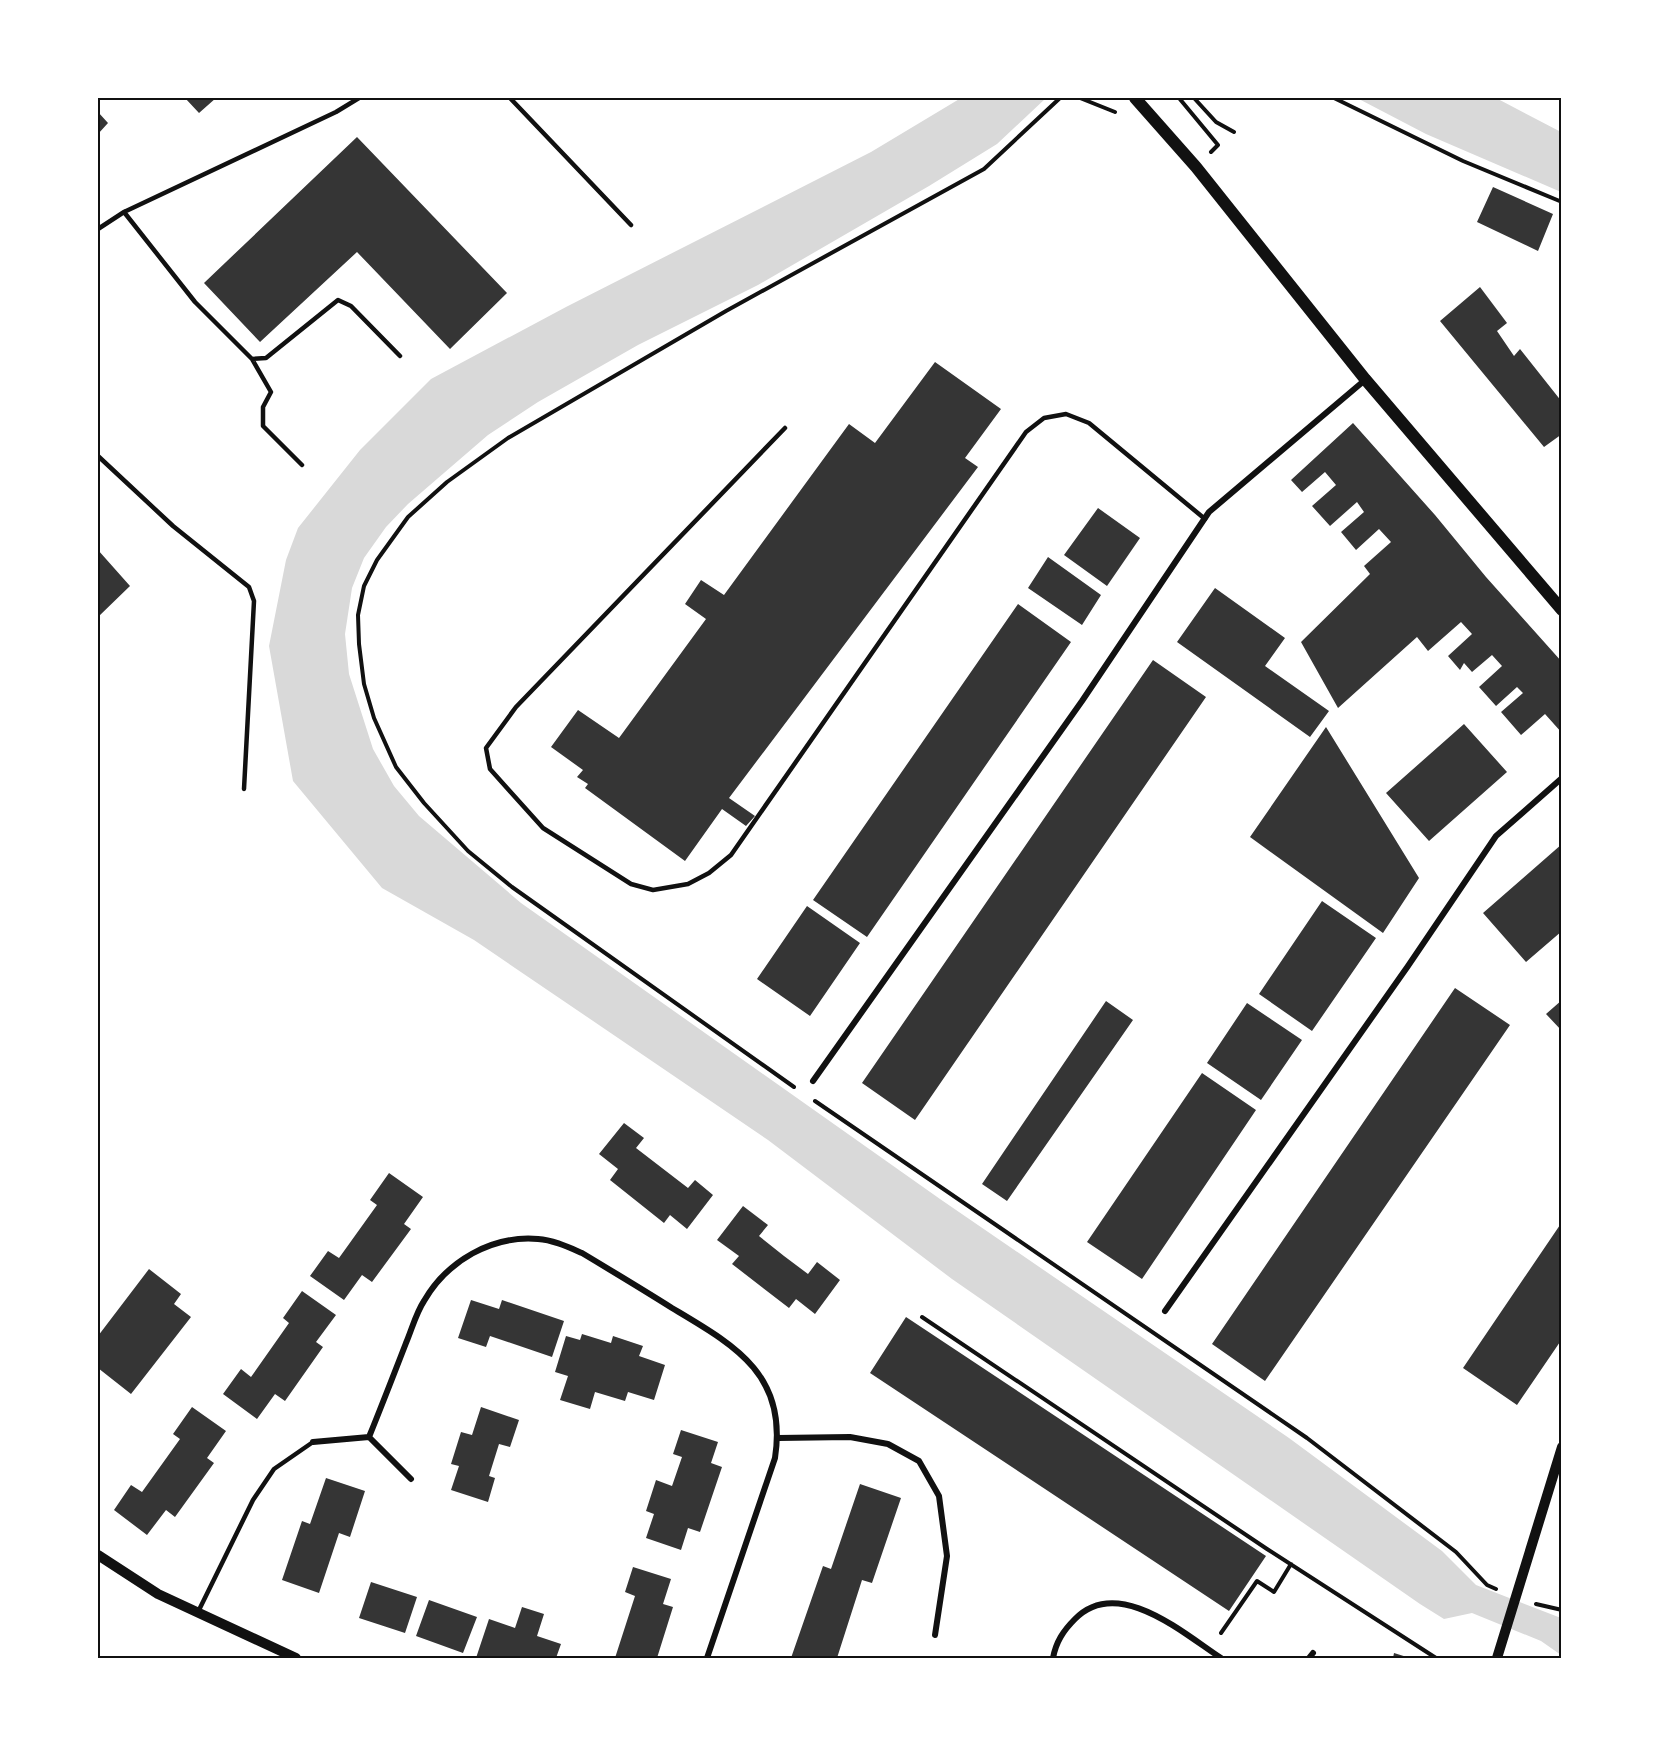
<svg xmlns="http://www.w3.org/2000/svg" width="1659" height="1756" viewBox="0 0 1659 1756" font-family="Mulish,sans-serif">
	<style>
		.water { fill: #d9d9d9 }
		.building { fill: #353535 }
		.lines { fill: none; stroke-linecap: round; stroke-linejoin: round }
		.path { stroke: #111; stroke-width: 4 }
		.service { stroke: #111; stroke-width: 4.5 }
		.minor { stroke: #111; stroke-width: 6 }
		.tertiary { stroke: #111; stroke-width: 10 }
		.secondary { stroke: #111; stroke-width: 12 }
		.neatline { fill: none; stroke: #111; stroke-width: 2 }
	</style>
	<rect width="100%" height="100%" fill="#fff"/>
	<path class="water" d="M961 98H1046L997 144 929 186 758 285 638 345 538 402 488 435 408 504 386 527 364 558 352 588 345 634 349 674 373 749 394 786 419 816 521 903 940 1199 1289 1438 1442 1551 1476 1585 1561 1618V1655L1541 1641 1472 1613 1444 1619 1420 1604 952 1279 768 1140 474 940 382 888 293 781 269 646 286 560 298 528 360 450 431 379 566 307 871 152Z
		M1357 98H1496L1561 132V192L1426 134Z"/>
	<path class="building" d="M185 98H216L199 113Z
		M98 112 108 123 98 134Z
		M357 137 507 293 450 349 357 252 260 342 204 283Z
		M1493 187 1553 214 1538 251 1477 222Z
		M1480 287 1507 323 1497 331 1514 356 1520 349 1562 402V434L1544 447 1440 321Z
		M935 362 1001 409 965 458 978 467 729 798 755 816 746 826 722 809 685 861 585 788 588 784 577 777 583 770 551 747 578 710 619 738 706 619 685 604 701 580 724 595 849 424 875 443Z
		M1353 423 1435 515 1486 577 1562 662V733L1545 714 1521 735 1501 712 1523 693 1517 687 1496 706 1479 687 1502 666 1492 655 1472 672 1464 663 1460 670 1448 656 1472 634 1461 622 1428 651 1417 637 1338 708 1301 642 1370 574 1364 566 1391 542 1379 529 1356 550 1341 532 1364 512 1357 502 1330 526 1312 506 1336 485 1325 472 1302 492 1291 480Z
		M1098 508 1140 538 1107 586 1064 555Z
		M98 550 130 586 98 617Z
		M1048 557 1101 595 1082 625 1028 588Z
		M1215 588 1285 638 1265 666 1329 711 1310 737 1177 642Z
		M1018 604 1071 642 867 937 813 900Z
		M1153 660 1206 697 915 1120 862 1083Z
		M1464 724 1507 772 1429 841 1386 793Z
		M1326 727 1419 878 1383 933 1250 837Z
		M1562 844V931L1526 962 1483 913Z
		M1322 901 1376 938 1312 1031 1259 994Z
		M807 906 860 943 810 1016 757 979Z
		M1455 988 1510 1025 1265 1381 1212 1344Z
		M1562 1000V1031L1546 1014Z
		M1106 1001 1133 1020 1007 1201 982 1184Z
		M1247 1003 1302 1040 1261 1100 1207 1063Z
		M1202 1073 1256 1110 1142 1279 1087 1242Z
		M624 1123 644 1138 636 1148 688 1188 695 1180 713 1195 687 1229 670 1215 664 1223 610 1180 618 1169 599 1154Z
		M389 1173 423 1197 404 1224 411 1229 372 1282 362 1275 344 1300 310 1276 328 1251 339 1258 377 1205 370 1200Z
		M743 1206 768 1225 759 1236 784 1256 808 1274 817 1262 840 1280 815 1314 796 1299 789 1308 732 1264 739 1256 717 1240Z
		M1562 1222V1339L1517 1405 1463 1368Z
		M149 1269 181 1294 174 1304 191 1317 131 1394 98 1368V1336Z
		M302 1291 336 1315 316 1342 323 1347 285 1401 275 1394 257 1419 223 1394 241 1369 251 1377 289 1323 283 1318Z
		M471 1300 499 1309 502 1300 564 1321 552 1357 490 1336 486 1347 458 1338Z
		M906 1317 1266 1556 1229 1611 870 1373Z
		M582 1334 611 1343 613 1336 643 1346 639 1356 665 1365 654 1400 628 1392 625 1401 595 1392 590 1409 560 1400 568 1376 555 1372 566 1336 580 1340Z
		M192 1407 226 1431 207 1458 214 1463 175 1517 166 1510 147 1535 114 1510 131 1485 142 1492 180 1439 173 1434Z
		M481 1407 519 1420 510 1447 499 1444 489 1476 495 1478 488 1502 451 1490 459 1466 451 1464 461 1432 472 1435Z
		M681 1430 718 1442 711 1463 722 1467 700 1532 688 1528 681 1550 646 1538 654 1514 646 1511 656 1480 672 1486 682 1457 673 1454Z
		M326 1478 365 1491 350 1537 339 1533 319 1593 282 1580 302 1521 310 1524Z
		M860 1484 901 1498 872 1583 862 1580 837 1658H791L823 1566 831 1569Z
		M633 1567 671 1579 663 1604 673 1607 657 1658H615L635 1596 625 1592Z
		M371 1582 417 1597 405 1633 359 1618Z
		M429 1600 477 1617 463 1653 416 1636Z
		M522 1607 544 1614 537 1636 561 1644 556 1658H476L489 1619 515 1628Z
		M1394 1653 1410 1658H1393Z"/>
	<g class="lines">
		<path class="path" d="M1080 98 1115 112
			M1179 98 1218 145 1211 152
			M1194 98 1216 122 1234 132
			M1334 98 1463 161 1562 202
			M794 1087 512 887 468 851 424 803 396 767 374 718 364 684 359 644 358 615 364 586 377 560 408 517 447 482 508 438 726 311 984 169 1060 98
			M815 1101 1307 1438 1456 1552 1487 1585 1496 1589
			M922 1317 1267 1549 1436 1658
			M1536 1604 1562 1610
			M1221 1633 1257 1581 1274 1592 1291 1564"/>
		<path class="service" d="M510 98 631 225
			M124 212 195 302 252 359 266 358 338 300 351 306 400 356
			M98 229 124 212 336 112 359 98
			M252 359 271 392 263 407V426L302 465
			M785 428 516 707 486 748 490 769 543 828 631 884 653 890 688 884 709 873 731 855 1026 432 1044 418 1066 414 1089 423 1205 519
			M98 456 173 526 249 587 254 601 244 789
			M198 1612 253 1500 274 1469 313 1442"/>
		<path class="minor" d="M813 1081 1082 701 1209 512 1365 380
			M1165 1311 1408 966 1496 836 1562 778
			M369 1437C382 1405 394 1374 406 1343 412 1329 416 1313 424 1301 447 1261 492 1235 538 1239 553 1240 568 1247 582 1253 612 1271 642 1289 672 1308 734 1345 788 1374 775 1458L707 1658
			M778 1438 850 1437 888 1444 919 1461 939 1496 947 1556 935 1635
			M313 1442 369 1437 411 1479
			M1053 1658C1056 1642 1063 1631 1075 1619 1118 1575 1184 1634 1221 1658
			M1309 1658 1313 1653"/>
		<path class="tertiary" d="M98 1555 158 1594 296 1658
			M1497 1658 1562 1447"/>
		<path class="secondary" d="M1135 98 1196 167 1365 379 1562 610"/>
	</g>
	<rect width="1659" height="1756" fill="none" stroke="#ffffff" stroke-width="198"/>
	<rect x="99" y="99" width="1461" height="1558" class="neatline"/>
</svg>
